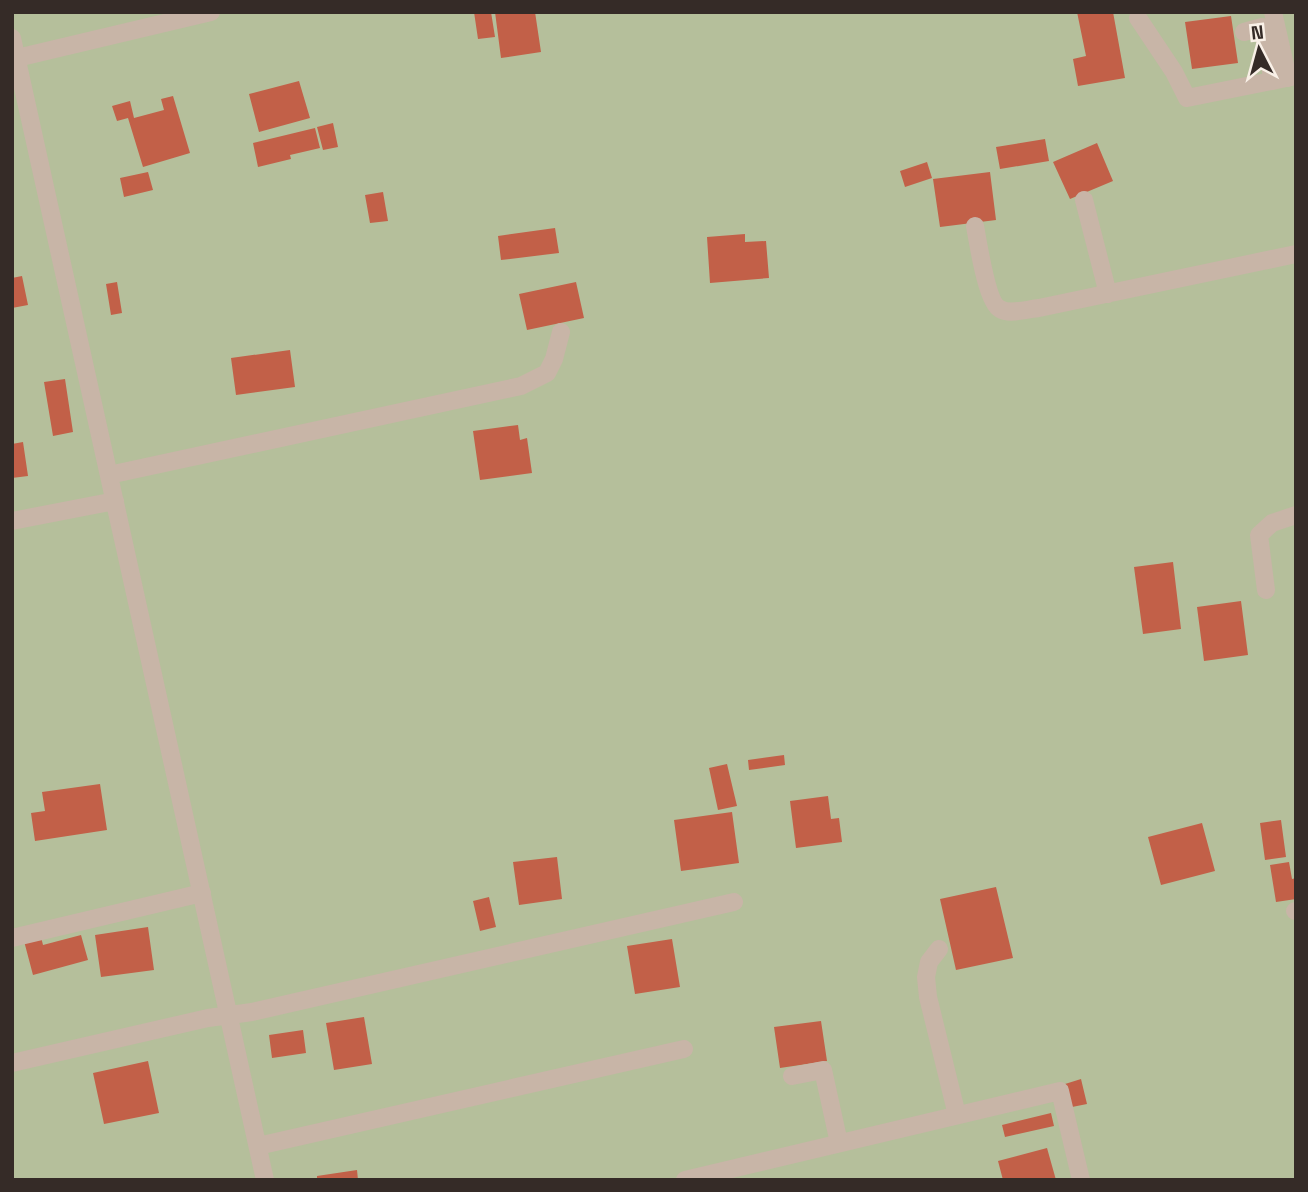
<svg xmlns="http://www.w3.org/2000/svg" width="1308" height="1192" viewBox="0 0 1308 1192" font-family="'Space Grotesk',sans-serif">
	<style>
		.green { fill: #b5bf9b }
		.building { fill: #c26048 }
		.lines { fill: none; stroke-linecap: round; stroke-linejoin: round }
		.minor { stroke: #c8b5a7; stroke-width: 18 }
	</style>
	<rect width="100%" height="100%" fill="#f1e5db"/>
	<path class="green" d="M12 12H1296V1180H12Z"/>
	<path class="building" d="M474 12H491L495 37 478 39Z
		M495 12H535L541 52 501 58Z
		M1077 12H1113L1125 78 1078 86 1073 59 1086 56Z
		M1231 16 1238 63 1192 69 1185 22Z
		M299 81 310 118 259 132 249 94Z
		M173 96 190 153 143 167 128 118 117 121 112 106 130 101 134 118 164 110 161 99Z
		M333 123 338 147 323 150 317 127Z
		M315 128 320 148 290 155 291 159 258 167 253 143Z
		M1045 139 1049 161 1000 169 996 147Z
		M1097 143 1113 181 1070 199 1053 162Z
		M927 162 932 178 905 187 900 171Z
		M148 172 153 190 124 197 120 178Z
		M990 172 996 220 940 227 933 179Z
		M383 192 388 221 370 223 365 195Z
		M555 228 559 253 501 260 498 236Z
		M745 234V242L766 241 769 278 710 283 707 237Z
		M22 276 28 305 12 308V278Z
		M117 282 122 313 111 315 106 284Z
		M576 282 584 318 527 330 519 294Z
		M290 350 295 387 236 395 231 358Z
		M65 379 73 432 53 436 44 382Z
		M518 425 520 440 527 438 532 473 480 480 473 431Z
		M23 442 28 476 12 478V444Z
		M1173 562 1181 629 1143 634 1134 567Z
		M1241 601 1248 655 1204 661 1197 607Z
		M784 755 785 765 749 770 748 760Z
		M727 764 737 806 718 810 709 768Z
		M100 784 107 830 35 841 31 813 45 811 42 792Z
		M828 796 831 819 839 818 842 842 796 848 790 801Z
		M732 812 739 863 681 871 674 820Z
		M1281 820 1286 857 1265 860 1260 823Z
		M1202 823 1215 871 1161 885 1148 837Z
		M557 857 562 899 519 905 513 862Z
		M1289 862 1292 879 1296 878V899L1276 902 1270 865Z
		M996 887 1013 958 956 970 940 899Z
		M489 897 496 927 480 931 473 901Z
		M148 927 154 970 101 977 95 935Z
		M81 935 88 960 33 975 24 941 41 937 43 945Z
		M672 939 680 987 635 994 627 946Z
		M364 1017 372 1064 334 1070 326 1023Z
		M821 1021 827 1061 780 1068 774 1027Z
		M303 1030 306 1053 272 1058 269 1035Z
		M148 1061 159 1113 104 1124 93 1073Z
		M1081 1079 1087 1104 1072 1107 1065 1084Z
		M1051 1113 1054 1126 1005 1137 1002 1125Z
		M1047 1148 1056 1180H1003L998 1161Z
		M357 1170 358 1180H317V1176Z"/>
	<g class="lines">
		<path class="minor" d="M1273 12 1288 78
			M1138 18 1174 72 1187 98 1296 76
			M1244 32 1262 27 1273 81
			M12 38 265 1180
			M17 58 211 12
			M1084 200 1108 294
			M975 226C978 242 987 303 1000 309 1010 315 1028 309 1039 308L1296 254
			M109 475 521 386 547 373 554 359 561 332
			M12 521 115 501
			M1266 590 1259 535 1272 523 1296 515
			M1295 911H1296
			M12 938 202 893
			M939 949 929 962 926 977 928 997 957 1115
			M12 1063 208 1018 252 1012 734 902
			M792 1076 823 1070 839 1143
			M258 1146 684 1049
			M685 1180 1060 1091 1081 1180"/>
	</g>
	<rect width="1308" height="1192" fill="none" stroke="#352b27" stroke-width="28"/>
	<g transform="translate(1259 49) rotate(354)" stroke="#f9f0e7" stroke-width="5" paint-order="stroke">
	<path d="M0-5L12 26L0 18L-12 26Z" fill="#352b27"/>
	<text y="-10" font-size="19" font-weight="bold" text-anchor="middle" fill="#352b27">N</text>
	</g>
</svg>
